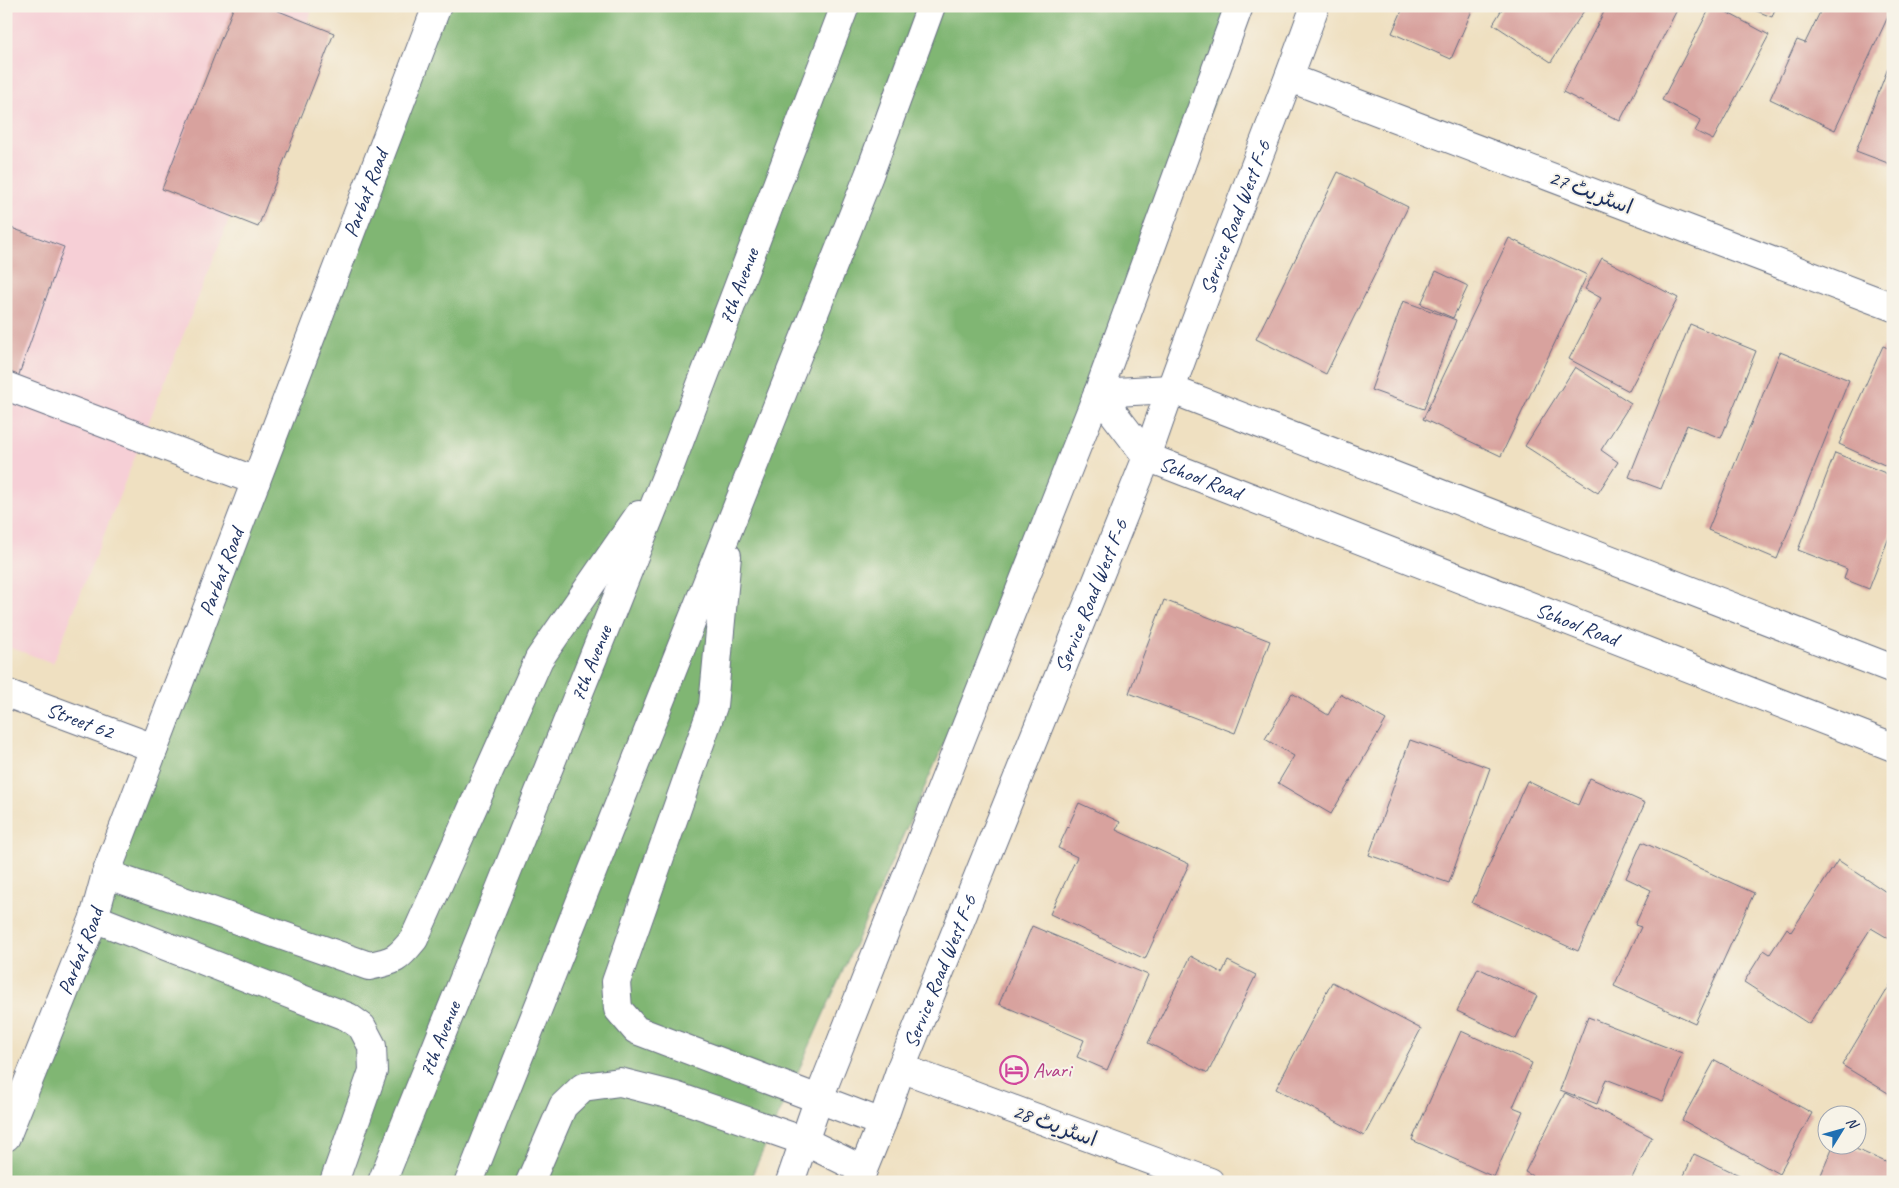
<svg xmlns="http://www.w3.org/2000/svg" width="1899" height="1188" viewBox="0 0 1899 1188" font-family="Caveat,'Playpen Sans Arabic',sans-serif">
	<style>
		.built { fill: #f6cfd6 }
		.forest { fill: #80b673; stroke: #4e7268 }
		.building { fill: #d8a29e }
		.lines { fill: none; stroke-linecap: round; stroke-linejoin: round }
		.minor-casing { stroke: #656d81; stroke-width: 30 }
		.major-casing { stroke: #656d81; stroke-width: 30 }
		.minor { stroke: #fff; stroke-width: 28 }
		.major { stroke: #fff; stroke-width: 28 }
		.labels { text-anchor: middle; stroke-width: 4; stroke-linejoin: round; paint-order: stroke }
		.street-label { font-size: 21px; fill: #1b2f5e; stroke: #f7f3e8 }
		.hotel-label { font-size: 21px; fill: #b23c85; stroke: #f7f3e8; text-anchor: start }
	</style>
	<rect width="100%" height="100%" fill="#f7f3e8"/>
	<filter id="ink" filterUnits="userSpaceOnUse"><feTurbulence type="fractalNoise" baseFrequency=".02" numOctaves="2"/><feDisplacementMap in="SourceGraphic" scale="10" xChannelSelector="R" yChannelSelector="G"/><feConvolveMatrix kernelMatrix="1 2 1 2 8 2 1 2 1" color-interpolation-filters="sRGB"/></filter>
	<filter id="wash" filterUnits="userSpaceOnUse"><feTurbulence type="fractalNoise" baseFrequency=".0096" numOctaves="4" result="noise"/><feDisplacementMap in="SourceGraphic" scale="20" xChannelSelector="R" yChannelSelector="G"/><feGaussianBlur stdDeviation="1.12" result="paint"/><feColorMatrix in="noise" values="0 0 0 0 0 0 0 0 0 0 0 0 0 0 0 0 0 1.4 0 .05"/><feComposite in="paint" operator="in"/></filter>
	<g filter="url(#wash)">
		<rect width="100%" height="100%" fill="#efe0c1"/>
		<path class="built" d="M6 6H314L53 663 6 646Z"/>
		<path class="forest" d="M441 6H1251L1120 348 749 1182H6V1120Z"/>
		<g id="blocks">
			<path class="building" d="M234 6H266L334 33 258 227 162 189Z
				M1404 6H1474L1451 59 1392 33Z
				M1504 6H1587L1551 62 1493 24Z
				M1607 6H1679L1620 121 1563 92Z
				M1711 6H1715L1769 35 1713 140 1695 131 1701 120 1662 100Z
				M1744 6H1776L1772 17Z
				M1823 6H1893L1835 130 1770 99 1797 40 1805 43Z
				M1893 55V165L1856 151Z
				M1338 172 1408 207 1326 374 1256 339Z
				M6 226 64 247 10 400 6 399Z
				M1509 238 1587 275 1501 456 1423 419Z
				M1602 258 1678 298 1629 391 1569 359 1601 298 1585 289Z
				M1436 271 1468 286 1453 318 1421 304Z
				M1403 301 1456 320 1424 409 1371 390Z
				M1690 324 1756 351 1721 438 1687 425 1661 489 1629 477Z
				M1883 346 1893 350V469L1839 444Z
				M1780 352 1849 380 1777 559 1708 530Z
				M1575 367 1631 403 1601 450 1618 462 1598 493 1525 446Z
				M1835 453 1893 476V527L1869 589 1844 579 1847 569 1798 550Z
				M1164 600 1270 641 1235 733 1129 693Z
				M1292 693 1328 715 1340 694 1386 720 1331 814 1278 783 1294 756 1265 739Z
				M1410 740 1490 768 1449 883 1369 855Z
				M1590 778 1645 803 1578 951 1472 903 1527 781 1578 805Z
				M1079 803 1120 822 1116 830 1189 864 1145 959 1050 914 1077 857 1058 848Z
				M1642 842 1754 893 1695 1023 1614 986 1641 927 1635 925 1651 890 1626 878Z
				M1838 860 1892 896 1890 900 1893 902V941L1871 928 1809 1024 1744 982 1764 950 1770 954 1787 928 1791 932Z
				M1032 926 1148 975 1107 1070 1077 1057 1084 1040 999 1004Z
				M1191 956 1222 973 1228 961 1256 975 1208 1073 1148 1043Z
				M1478 968 1537 996 1516 1039 1457 1011Z
				M1893 980V1096L1842 1065Z
				M1332 982 1421 1029 1364 1136 1276 1089Z
				M1588 1017 1682 1053 1663 1101 1606 1079 1597 1104 1560 1090Z
				M1461 1031 1532 1063 1513 1107 1523 1111 1494 1177 1412 1140Z
				M1715 1060 1812 1113 1779 1174 1682 1120Z
				M1565 1093 1652 1137 1630 1182H1544L1525 1172Z
				M1833 1146H1849L1888 1163 1893 1151V1182H1818Z
				M1694 1154 1754 1182H1681Z"/>
		</g>
	</g>
	<g filter="url(#ink)">
		<use href="#blocks" fill-opacity="0" stroke="#656d81" stroke-width="1"/>
		<g class="lines">
			<defs>
				<g id="minor">
					<path d="M1290 78 1893 307"/>
					<path d="M6 386 256 481"/>
					<path id="s1" d="M1098 393 1147 457 1893 747"/>
					<path d="M1098 393 1170 389 1893 669"/>
					<path id="s2" d="M6 693 154 748"/>
					<path d="M901 1068 1210 1182"/>
					<path id="s3" d="M6 1137 94 918 106 874 437 6"/>
					<path d="M790 1182 819 1098 1098 393 1239 6"/>
					<path id="s4" d="M858 1182 882 1123 901 1068 1147 457C1198 305 1261 157 1315 6"/>
				</g>
				<g id="major">
					<path d="M727 556 713 706 616 982 618 1009 636 1030 882 1123"/>
					<path d="M106 874 369 966C395 961 398 959 414 939L539 659 639 515"/>
					<path d="M94 918 348 1017 362 1027 372 1046 373 1071 334 1182"/>
					<path id="s5" d="M382 1182 667 474 845 6"/>
					<path d="M469 1182 869 175 931 6"/>
					<path d="M530 1182 563 1106 583 1087 620 1082 675 1096 804 1141 863 1170"/>
				</g>
			</defs>
			<use href="#minor" class="minor-casing"/>
			<use href="#major" class="major-casing"/>
			<use href="#minor" class="minor"/>
			<use href="#major" class="major"/>
		</g>
	</g>
	<defs>
		<symbol id="hotel-ring" viewBox="-11 -11 22 22"><circle r="9.5" fill="#f7f3e8" stroke="#d1479c" stroke-width="1.5"/><path d="M-6-4.5h1.5V1H6V5H4.5V3h-9V5H-6ZM-4 0a1.8 1.8 0 1 1 3.6 0ZM.5 0V-2.5h3Q6-2.5 6 0Z" fill="#d1479c"/></symbol>
	</defs>
	<g fill-rule="evenodd">
		<use href="#hotel-ring" x="998" y="1054" width="32" height="32"/>
	</g>
	<g class="labels">
		<g class="street-label">
			<text transform="translate(1591 192) rotate(21)" y="7">اسٹریٹ 27</text>
			<text dy="7" stroke="none"><textPath href="#s3" startOffset="1010">Parbat Road</textPath></text>
			<text dy="7" stroke="none"><textPath href="#s4" startOffset="1036">Service Road West F-6</textPath></text>
			<text dy="7" stroke="none"><textPath href="#s5" startOffset="964">7th Avenue</textPath></text>
			<text dy="7" stroke="none"><textPath href="#s1" startOffset="138">School Road</textPath></text>
			<text dy="7" stroke="none"><textPath href="#s3" startOffset="605">Parbat Road</textPath></text>
			<text dy="7" stroke="none"><textPath href="#s4" startOffset="631">Service Road West F-6</textPath></text>
			<text dy="7" stroke="none"><textPath href="#s1" startOffset="542">School Road</textPath></text>
			<text dy="7" stroke="none"><textPath href="#s5" startOffset="559">7th Avenue</textPath></text>
			<text dy="7" stroke="none"><textPath href="#s2" startOffset="79">Street 62</textPath></text>
			<text dy="7" stroke="none"><textPath href="#s3" startOffset="200">Parbat Road</textPath></text>
			<text dy="7" stroke="none"><textPath href="#s4" startOffset="226">Service Road West F-6</textPath></text>
			<text dy="7" stroke="none"><textPath href="#s5" startOffset="154">7th Avenue</textPath></text>
			<text transform="translate(1055 1125) rotate(20)" y="7">اسٹریٹ 28</text>
		</g>
		<g class="hotel-label">
			<text x="1033" y="1077">Avari</text>
		</g>
	</g>
	<rect width="1899" height="1188" fill="none" stroke="#f7f3e8" stroke-width="25"/>
	<g transform="translate(1842 1130) rotate(53)"><circle r="24" fill="#f7f3e8" stroke="#9fa5b1"/>
	<path d="M0-4L9 19L0 12L-9 19Z" fill="#1f6fb2"/>
	<text y="-8" font-size="14" font-weight="bold" text-anchor="middle" fill="#1b2f5e">N</text>
	</g>
</svg>
